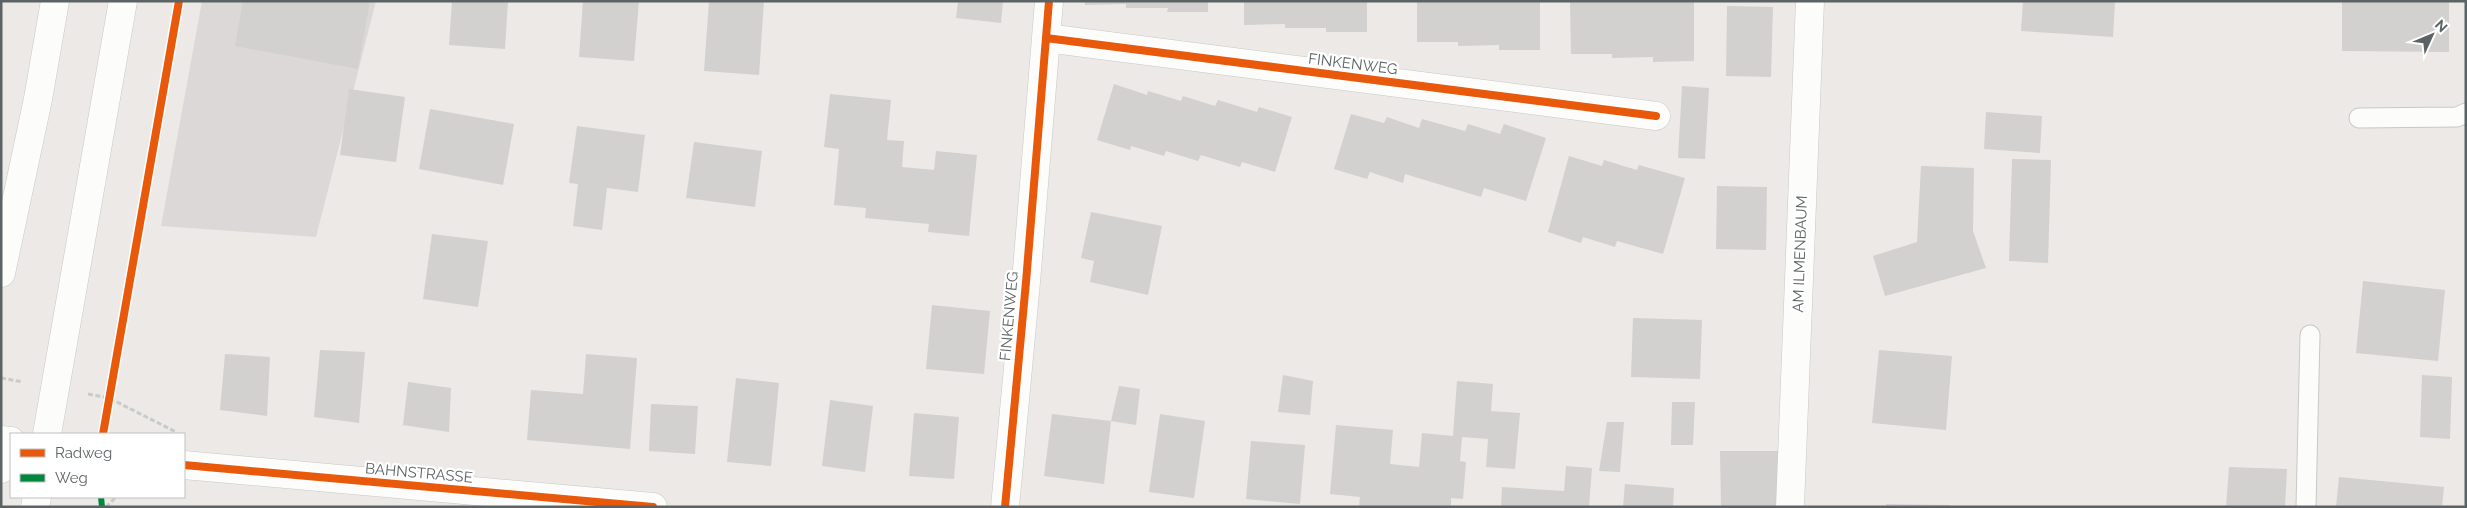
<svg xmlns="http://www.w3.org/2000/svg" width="2467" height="508" viewBox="0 0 2467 508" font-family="Raleway,sans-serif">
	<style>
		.industrial { fill: #dcd8d7 }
		.building { fill: #d3d0d0 }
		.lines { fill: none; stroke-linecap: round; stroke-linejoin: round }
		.lane-casing { stroke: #c8c8c7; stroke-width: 21 }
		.street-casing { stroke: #c8c8c7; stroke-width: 29 }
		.secondary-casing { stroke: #c8c8c6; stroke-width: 29 }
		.path { stroke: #c8ccc9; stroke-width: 3; stroke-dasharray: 5 2.5; stroke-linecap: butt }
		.lane { stroke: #fcfcfb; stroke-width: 19 }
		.street { stroke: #fcfcfb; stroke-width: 28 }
		.secondary { stroke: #fcfcfb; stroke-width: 28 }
		.quiet { stroke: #00873e; stroke-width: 6; stroke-dasharray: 12 6; stroke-linecap: butt }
		.cycleway-casing { stroke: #fff; stroke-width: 11 }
		.cycleway { stroke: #e8590c; stroke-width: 8 }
		.labels { text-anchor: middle; stroke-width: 4.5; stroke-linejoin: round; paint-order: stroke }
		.street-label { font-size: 15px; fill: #5c6364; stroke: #fff }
	</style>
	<rect width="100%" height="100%" fill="#ece9e6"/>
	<path class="industrial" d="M202 1H376L316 237 161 226Z"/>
	<path class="building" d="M243 1H370L358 69 235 46Z
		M452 1H508L505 49 449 45Z
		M583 1H639L634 61 579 57Z
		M709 1H764L759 75 704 71Z
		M958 1H1003L1001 23 956 18Z
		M1085 1H1208V12H1167L1168 8H1126V4L1085 5Z
		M1244 1H1367V32H1326V28H1285V24L1244 25Z
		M1417 1H1540V50H1499V45L1458 46V42H1417Z
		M1570 1H1694V61L1653 62V57L1612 58V54H1571Z
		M2023 1H2115L2113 37 2021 31Z
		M2342 1H2449V52L2342 51Z
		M1727 6 1773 7 1771 77 1726 76Z
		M1114 84 1147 95 1148 91 1181 101 1183 96 1215 106 1218 100 1257 112 1259 107 1292 117 1275 172 1242 162 1240 167 1201 155 1198 161 1166 151 1164 156 1131 146 1130 150 1097 140Z
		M1682 86 1709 88 1705 159 1678 158Z
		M349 89 405 97 396 162 340 155Z
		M830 94 891 100 887 140 904 141 902 167 934 170 936 151 977 155 969 236 928 232 929 224 865 218 866 208 834 205 839 149 824 147Z
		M430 109 514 124 503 185 419 169Z
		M1986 112 2042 116 2040 153 1984 149Z
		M1351 114 1384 123 1387 117 1419 128 1422 119 1465 131 1468 124 1500 134 1504 124 1546 138 1526 201 1484 188 1481 197 1405 174 1403 183 1370 172 1367 179 1334 169Z
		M577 126 645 135 638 192 607 188 602 230 573 226 578 184 569 183Z
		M694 142 762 151 755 207 686 198Z
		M1569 156 1602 166 1604 160 1637 170 1639 165 1685 178 1663 254 1617 241 1615 247 1583 237 1581 243 1548 232Z
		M2012 159 2051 160 2048 263 2009 261Z
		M1921 166 1974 168 1973 231 1986 268 1885 296 1873 256 1917 242Z
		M1717 186 1767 187 1766 250 1716 249Z
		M1091 212 1162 226 1148 295 1090 282 1094 261 1081 258Z
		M432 234 488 241 478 307 423 299Z
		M2363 281 2445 290 2438 361 2356 353Z
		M932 305 990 311 984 374 926 369Z
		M1633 318 1702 320 1700 379 1631 377Z
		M320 350 365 352 359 423 314 417Z
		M1879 350 1952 356 1946 430 1872 423Z
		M225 354 270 357 267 416 220 410Z
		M586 354 637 358 630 449 527 440 531 390 583 394Z
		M1283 375 1313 381 1310 415 1278 412Z
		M2422 375 2452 377 2450 439 2420 437Z
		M736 378 779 383 771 466 727 462Z
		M1457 381 1493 384 1491 411 1520 413 1515 469 1486 467 1488 439 1462 437 1460 461 1466 462 1463 499 1451 498V507H1359L1360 497 1330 494 1336 425 1393 430 1390 464 1419 467 1422 433 1453 436Z
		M408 382 451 388 449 432 403 425Z
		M1119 386 1140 389 1136 425 1111 421Z
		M830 400 873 406 865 472 822 466Z
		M1672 402H1695L1693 445H1671Z
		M651 404 698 406 695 454 649 451Z
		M914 413 959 417 954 479 909 476Z
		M1052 414 1111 421 1104 484 1044 476Z
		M1160 414 1205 421 1194 498 1149 492Z
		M1607 422H1624L1620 472 1599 471Z
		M1251 441 1305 445 1300 504 1246 499Z
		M1720 451H1782L1783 507H1721Z
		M1566 466 1592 468 1589 507H1501L1502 487 1564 491Z
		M2229 467 2287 469 2285 507H2226Z
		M2339 477 2444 487 2442 507H2336Z
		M1625 484 1674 488 1673 507H1623Z
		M1886 504 1950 505V507H1886Z"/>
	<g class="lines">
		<defs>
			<path id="lane" d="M2359 118 2457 117 2466 113
				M2306 507 2310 335"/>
			<path id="street" d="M1046 38 1656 116
				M1 440 11 441
				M1 469 11 464
				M1005 507 1026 282 1049 1
				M1790 507 1810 1"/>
			<path id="secondary" d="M1 273 38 99 55 1
				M47 434 123 1
				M184 465 653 507
				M35 507 37 497"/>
		</defs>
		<use href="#lane" class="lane-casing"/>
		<use href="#street" class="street-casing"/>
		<use href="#secondary" class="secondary-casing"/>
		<path class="path" d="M1 378 23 382
			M88 394 109 398 176 432V434
			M106 507 116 497"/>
		<use href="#lane" class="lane"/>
		<use href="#street" class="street"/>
		<use href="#secondary" class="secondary"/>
		<path class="quiet" d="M101 497 102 507"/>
		<defs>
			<path id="cycleway" d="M1046 38 1656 116
				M103 434 179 1
				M184 465 653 507
				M1005 507 1026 282 1049 1"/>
		</defs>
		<use href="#cycleway" class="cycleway-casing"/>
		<use href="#cycleway" class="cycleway"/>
	</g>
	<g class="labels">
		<g class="street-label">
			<text transform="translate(1353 64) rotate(7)" y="5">FINKENWEG</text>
			<text transform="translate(1800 254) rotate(-88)" y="5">AM ILMENBAUM</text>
			<text transform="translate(1009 316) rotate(-85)" y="5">FINKENWEG</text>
			<text transform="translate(419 473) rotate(5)" y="5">BAHNSTRASSE</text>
		</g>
	</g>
	<rect width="2467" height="508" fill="none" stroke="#5c6364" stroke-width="5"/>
	<rect x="10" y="433" width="175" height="65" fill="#ffffff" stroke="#bec1c1"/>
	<rect x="20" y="449" width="25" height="8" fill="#e8590c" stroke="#bec1c1"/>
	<text x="55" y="458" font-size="15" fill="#5c6364">Radweg</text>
	<rect x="20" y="474" width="25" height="8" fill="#00873e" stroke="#bec1c1"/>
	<text x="55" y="483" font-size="15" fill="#5c6364">Weg</text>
	<g transform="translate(2432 35) rotate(46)" stroke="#ffffff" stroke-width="4" paint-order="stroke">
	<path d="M0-4L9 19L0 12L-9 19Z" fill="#5c6364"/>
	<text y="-8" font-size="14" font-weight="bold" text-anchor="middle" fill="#5c6364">N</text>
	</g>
</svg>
